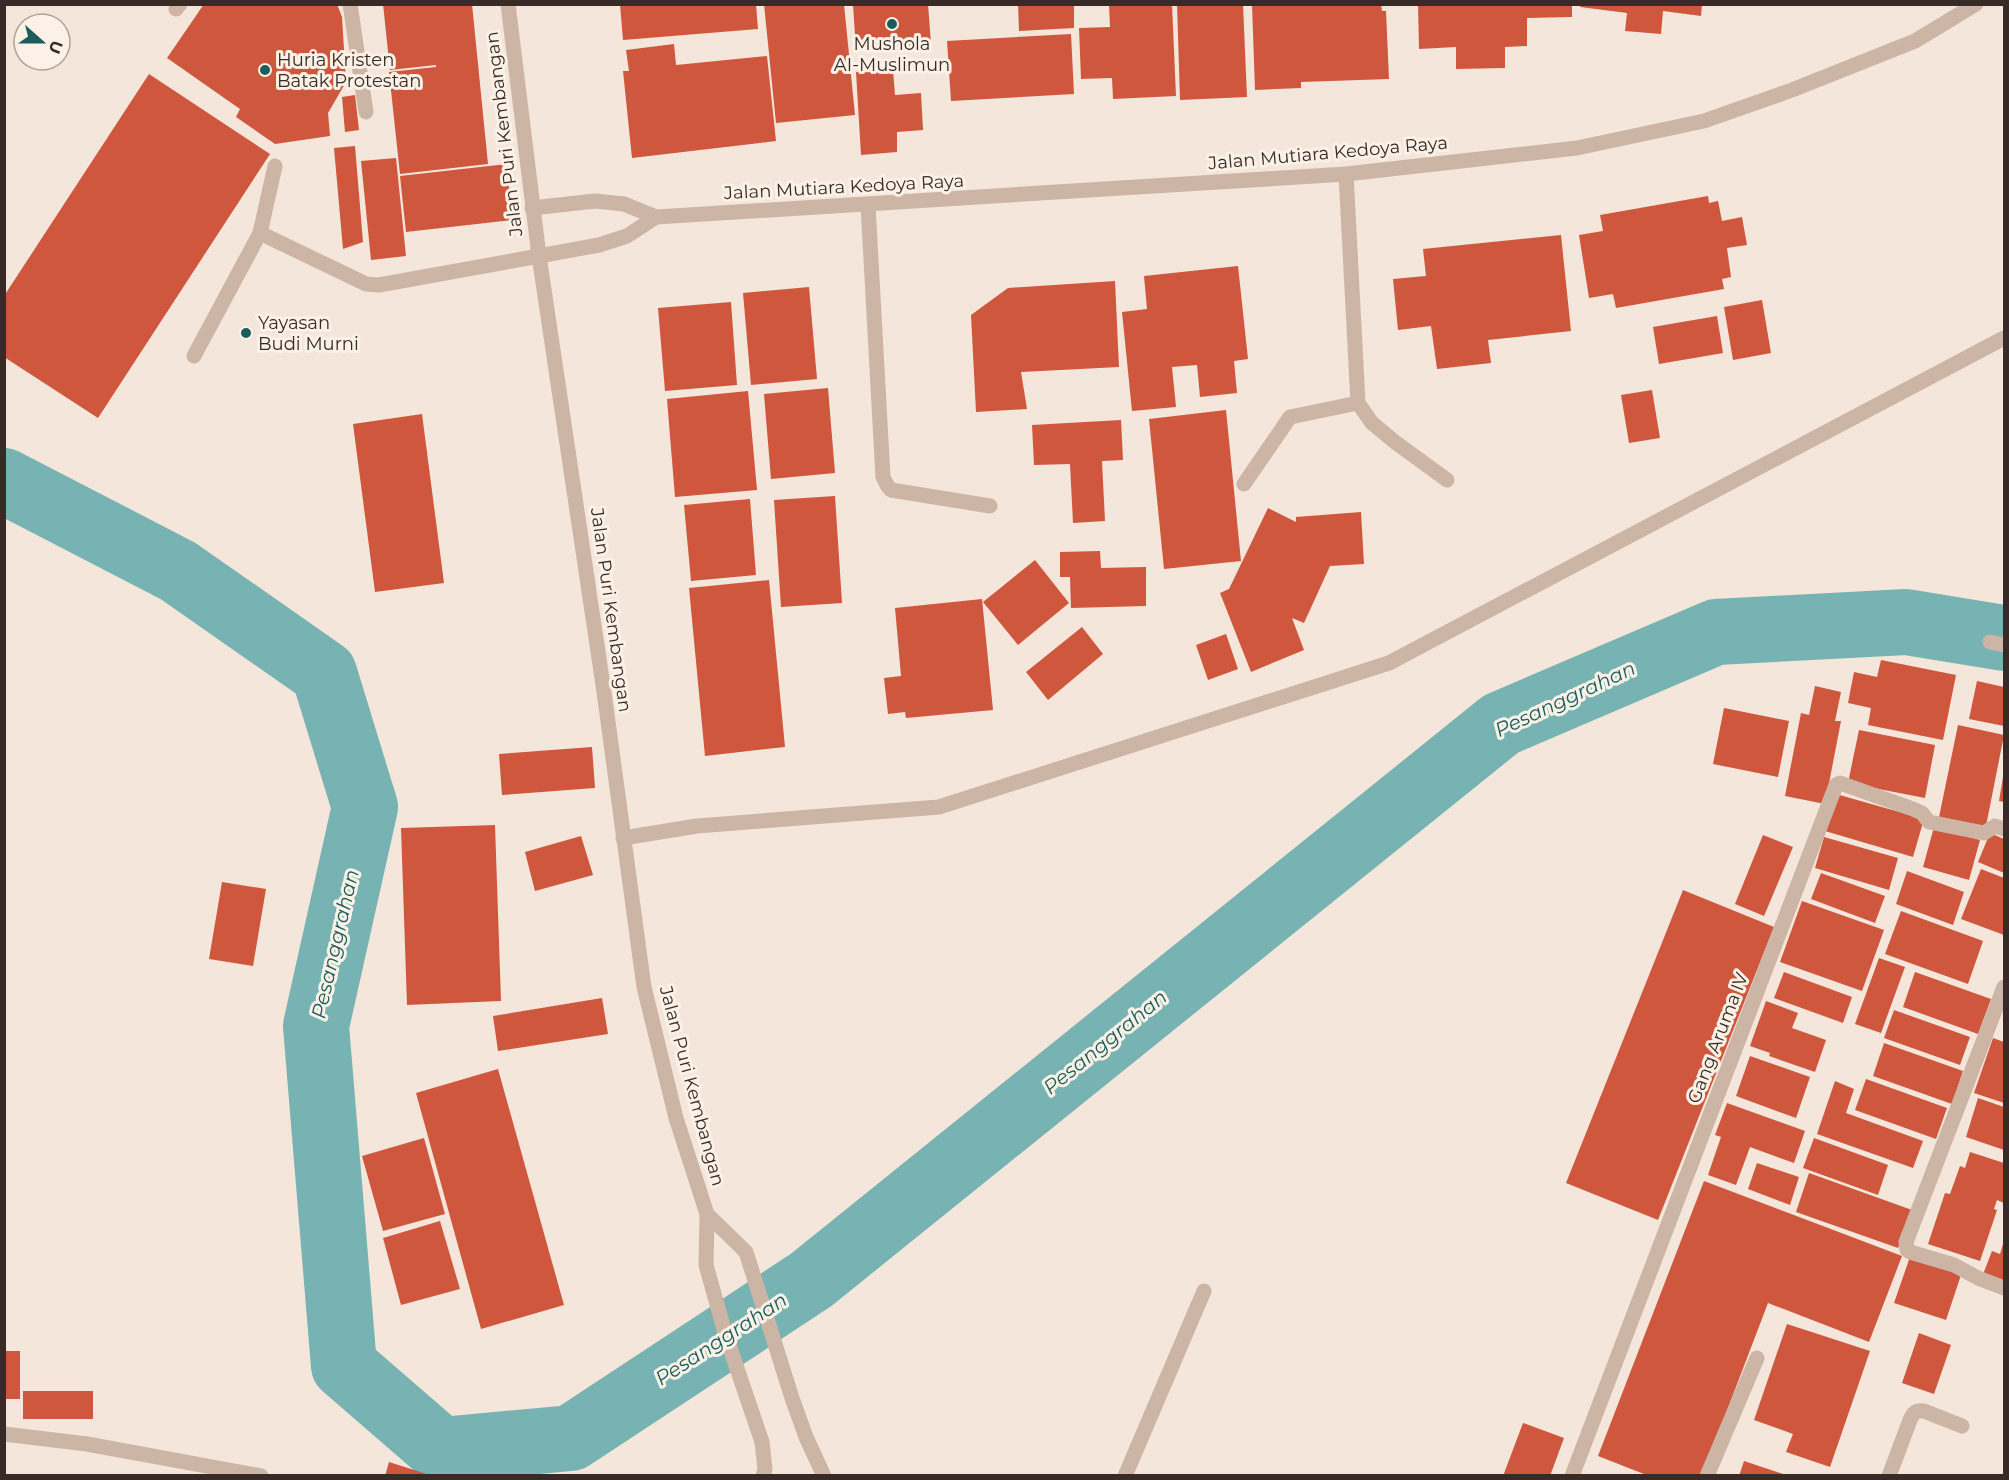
<svg xmlns="http://www.w3.org/2000/svg" width="2009" height="1480" viewBox="0 0 2009 1480" font-family="Montserrat,sans-serif">
	<style>
		.lines { fill: none; stroke-linecap: round; stroke-linejoin: round }
		.river { stroke: #77b3b2; stroke-width: 66 }
		.building { fill: #cf573d }
		.service { stroke: #cdb5a5; stroke-width: 15 }
		.minor { stroke: #cdb5a5; stroke-width: 15 }
		.tertiary { stroke: #cdb5a5; stroke-width: 15 }
		.poi-dot { fill: #195d5d; stroke: #fbf1e7; stroke-width: 2 }
		.labels { text-anchor: middle; stroke-width: 6; stroke-linejoin: round; paint-order: stroke }
		.poi-label { font-size: 18px; fill: #382b27; stroke: #fbf1e7; text-anchor: start }
		.street-label { font-size: 18px; fill: #382b27; stroke: #fbf1e7 }
		.water-label { font-size: 20px; font-style: italic; fill: #195d5d; stroke: #fbf1e7 }
	</style>
	<rect width="100%" height="100%" fill="#f4e6da"/>
	<g class="lines">
		<path class="river" d="M4 481 178 571 324 673 365 807 316 1026 344 1366 441 1450 571 1438 811 1280 1501 724 1716 632 1906 622 2004 638"/>
	</g>
	<path class="building" d="M204 4H337L342 17 346 82 328 113 330 136 275 144 236 117 240 109 167 58Z
		M383 4H472L488 164 400 174 389 72 436 67V65L390 70Z
		M620 4H756L758 29 623 40Z
		M764 4H844L855 115 776 123Z
		M853 4H928L931 44 856 50Z
		M1018 4H1074V28L1019 31Z
		M1109 4H1172L1176 96 1113 99 1112 78 1081 79 1079 28 1110 27Z
		M1177 4H1243L1247 97 1180 100Z
		M1252 4H1381L1382 11H1386L1389 79 1301 82V88L1255 90Z
		M1418 4H1572V17L1527 18V46L1505 47V68L1456 69V47L1419 49Z
		M1581 4H1702L1701 16 1663 11 1661 34 1625 31 1627 13 1580 7Z
		M1071 34 1074 94 951 101 947 41Z
		M674 44 676 65 767 56 776 141 632 158 623 71H629L626 50Z
		M893 70 895 95 921 93 923 130 897 132V152L861 155 856 72Z
		M149 74 270 154 98 418 4 357V296Z
		M355 95 359 130 345 132 342 97Z
		M355 146 363 242 343 249 334 148Z
		M396 158 406 256 371 260 361 161Z
		M507 164 512 220 406 232 400 176Z
		M1708 196 1709 203 1718 201 1722 221 1742 217 1747 245 1727 248 1731 277 1722 279 1724 289 1616 308 1613 294 1589 298 1579 235 1603 231 1600 215Z
		M1561 235 1571 331 1488 340 1491 363 1437 369 1431 326 1398 330 1393 279 1426 276 1423 249Z
		M1238 266 1248 359 1234 361 1237 393 1200 397 1197 365 1172 367 1176 407 1132 411 1122 312 1147 309 1144 276Z
		M1115 281 1119 367 1021 372 1027 409 976 412 971 315 1008 288Z
		M809 287 817 379 751 385 743 293Z
		M1762 300 1771 353 1733 360 1724 307Z
		M731 302 737 385 665 391 658 308Z
		M1717 316 1723 353 1659 364 1653 327Z
		M828 388 835 473 771 479 764 394Z
		M1652 390 1660 438 1629 443 1621 395Z
		M748 391 757 490 675 497 667 399Z
		M1226 410 1241 561 1164 569 1149 419Z
		M422 414 444 583 375 592 353 424Z
		M1121 420 1123 460 1102 461 1105 521 1073 523 1070 464 1034 465 1032 425Z
		M835 496 842 603 781 607 774 500Z
		M750 499 756 575 691 581 684 505Z
		M1268 508 1296 522V517L1361 512 1364 564 1330 566 1304 623 1292 618 1304 650 1251 672 1220 593 1229 589Z
		M1100 551 1101 568 1146 567V606L1071 608 1070 577H1060V552Z
		M1035 560 1069 603 1018 645 983 602Z
		M769 580 785 747 705 756 689 588Z
		M982 599 993 710 906 718 905 712 888 714 884 678 901 676 895 608Z
		M1082 627 1103 654 1048 700 1026 672Z
		M1226 634 1238 669 1208 680 1196 645Z
		M1881 660 1956 675 1943 740 1868 725 1871 708 1848 703 1854 672 1877 677Z
		M1977 681 2004 687V726L1969 719Z
		M1815 686 1841 692 1835 721H1841L1825 804 1785 796 1801 713 1809 715Z
		M1724 708 1789 721 1778 777 1713 764Z
		M1958 725 2004 735 1985 831 1938 822Z
		M1859 730 1935 745 1925 798 1848 783Z
		M592 747 595 788 502 795 499 754Z
		M2003 777H2004V802L1999 801Z
		M1836 794 1924 819 1913 857 1825 831Z
		M495 825 501 1001 407 1005 401 828Z
		M1934 827 1980 840 1969 880 1923 867Z
		M1990 833 2004 839V873L1978 862Z
		M1763 835 1793 847 1764 916 1735 904Z
		M581 836 593 875 535 891 525 852Z
		M1824 837 1898 858 1889 890 1815 868Z
		M1981 869 2004 878V935L1961 919Z
		M1907 871 1964 892 1953 925 1896 904Z
		M1821 873 1885 896 1875 923 1811 899Z
		M222 882 266 889 253 966 209 959Z
		M1683 890 1774 927 1658 1220 1566 1183Z
		M1802 901 1884 930 1862 991 1780 962Z
		M1901 911 1983 941 1968 984 1885 954Z
		M1879 958 1905 967 1881 1033 1855 1024Z
		M1784 972 1852 997 1843 1023 1774 998Z
		M1915 972 1991 999 1978 1034 1903 1007Z
		M602 998 608 1034 498 1051 493 1016Z
		M1766 1001 1798 1013 1792 1028 1826 1040 1815 1072 1769 1056 1770 1053 1750 1046Z
		M1894 1010 1970 1037 1960 1065 1884 1038Z
		M1993 1038 2004 1042V1103L1974 1093Z
		M1884 1043 1963 1071 1952 1104 1873 1076Z
		M1750 1056 1810 1077 1796 1118 1736 1096Z
		M498 1069 564 1305 481 1329 416 1093Z
		M1866 1079 1947 1108 1936 1139 1855 1110Z
		M1835 1081 1854 1089 1846 1113 1923 1141 1913 1168 1817 1134Z
		M1978 1098 2004 1107V1150L1966 1137Z
		M1727 1103 1805 1131 1794 1163 1750 1147 1736 1185 1708 1175 1721 1137 1715 1135Z
		M424 1138 445 1214 383 1231 362 1156Z
		M1814 1138 1888 1165 1878 1195 1803 1168Z
		M1970 1152 2004 1163V1203L1997 1200 1994 1209 1997 1210 1980 1261 1928 1244 1945 1193 1950 1194 1960 1166 1965 1168Z
		M1757 1163 1799 1177 1790 1205 1748 1189Z
		M1809 1173 1912 1210 1898 1248 1796 1212Z
		M1704 1181 1902 1256 1869 1342 1768 1303 1702 1476H1649L1598 1456Z
		M440 1221 460 1289 401 1305 383 1238Z
		M2004 1241V1285L1982 1277 1992 1251 2000 1254Z
		M1911 1254 1962 1272 1946 1320 1894 1303Z
		M1787 1324 1870 1351 1830 1467 1786 1452 1793 1434 1754 1420Z
		M1919 1333 1951 1345 1934 1394 1902 1383Z
		M4 1351H20V1399H4Z
		M23 1391H93V1419H23Z
		M1523 1423 1564 1438 1550 1476H1503Z
		M1744 1461 1786 1475V1476H1739Z
		M389 1462 430 1475V1476H385Z"/>
	<g class="lines">
		<path class="service" d="M350 4 366 112
			M176 9 180 4
			M275 166 260 233 366 284 379 285 539 256
			M194 356 260 233
			M623 838 697 826 939 807 1389 663 2004 338
			M1125 1476 1204 1291
			M1707 1476 1757 1358
			M1889 1476 1910 1420C1913 1413 1916 1410 1924 1411L1962 1426"/>
		<path class="minor" d="M1346 174 1358 403 1372 423 1395 442 1447 480
			M868 205 883 477 887 485 891 490 990 506
			M532 208 595 201 624 204 656 217 1346 174 1577 148 1704 121 1792 90 1915 41 1976 4
			M539 256 599 245 627 236 656 217
			M1244 484 1290 417 1358 403
			M1990 642 2004 645
			M2004 987 1906 1242 1907 1250 1910 1252 1954 1265 1978 1278 2004 1288
			M4 1434 87 1444 261 1476
			M1572 1476 1836 785 1840 783 1913 809 1922 813 1929 822 1984 833 1995 826 2004 829"/>
		<path class="tertiary" d="M508 4 539 256 604 692 644 987 676 1118 707 1214 706 1265 725 1333 762 1442 765 1469 763 1476
			M707 1214 746 1252 792 1398 806 1437 824 1476"/>
	</g>
	<g class="poi-dot">
		<circle cx="892" cy="24" r="6"/>
		<circle cx="265" cy="70" r="6"/>
		<circle cx="246" cy="333" r="6"/>
	</g>
	<g class="labels">
		<g class="poi-label">
			<text x="892" y="50" text-anchor="middle">Mushola<tspan x="892" dy="21">AI-Muslimun</tspan></text>
			<text x="277" y="66">Huria Kristen<tspan x="277" dy="21">Batak Protestan</tspan></text>
			<text x="258" y="329">Yayasan<tspan x="258" dy="21">Budi Murni</tspan></text>
		</g>
		<g class="street-label">
			<text transform="translate(504 134) rotate(-97)" y="6">Jalan Puri Kembangan</text>
			<text transform="translate(1328 153) rotate(-5)" y="6">Jalan Mutiara Kedoya Raya</text>
			<text transform="translate(844 187) rotate(-3)" y="6">Jalan Mutiara Kedoya Raya</text>
			<text transform="translate(611 610) rotate(82)" y="6">Jalan Puri Kembangan</text>
			<text transform="translate(1718 1038) rotate(-69)" y="6">Gang Aruma IV</text>
			<text transform="translate(692 1086) rotate(75)" y="6">Jalan Puri Kembangan</text>
		</g>
		<g class="water-label">
			<text transform="translate(1565 699) rotate(-25)" y="7">Pesanggrahan</text>
			<text transform="translate(335 944) rotate(-77)" y="7">Pesanggrahan</text>
			<text transform="translate(1105 1042) rotate(-39)" y="7">Pesanggrahan</text>
			<text transform="translate(721 1339) rotate(-33)" y="7">Pesanggrahan</text>
		</g>
	</g>
	<rect width="2009" height="1480" fill="none" stroke="#382b27" stroke-width="12"/>
	<g transform="translate(42 42) rotate(111)"><circle r="28" fill="#fbf1e7" stroke="#ada29a" stroke-width="1.5"/>
	<path d="M0-4.5L10 22L0 15L-10 22Z" fill="#195d5d"/>
	<text y="-9" font-size="16" font-weight="bold" text-anchor="middle" fill="#382b27">U</text>
	</g>
</svg>
